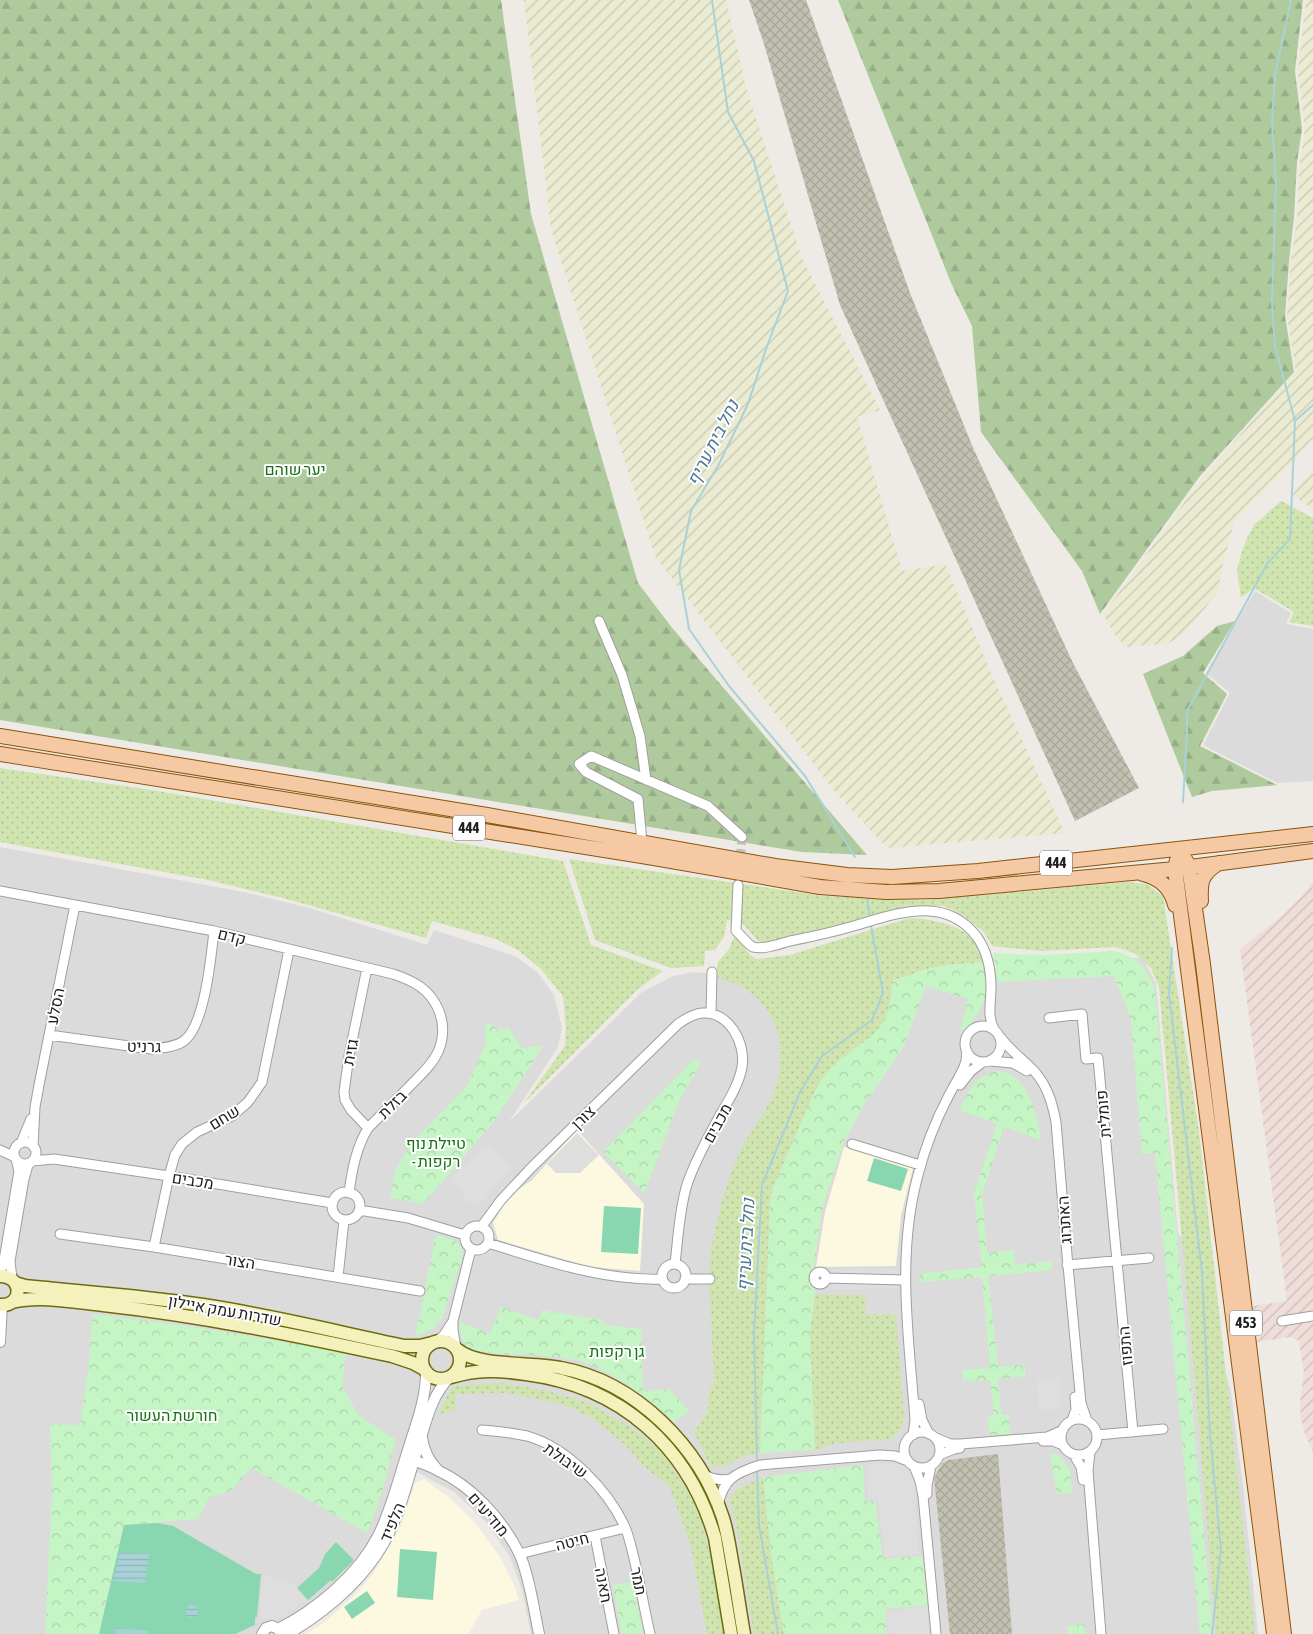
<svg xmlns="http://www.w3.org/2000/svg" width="1313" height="1634" viewBox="0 0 1313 1634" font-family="'Asap Condensed',Heebo,sans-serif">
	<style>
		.residential { fill: #dcdbdb }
		.education { fill: #fcf9e0 }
		.military { fill: url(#military-furrows) }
		.construction { fill: url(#construction-cross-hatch) }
		.farmland { fill: url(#farmland-furrows) }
		.grass { fill: url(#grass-dots) }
		.forest { fill: url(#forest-firs) }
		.park { fill: url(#park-crowns) }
		.pitch { fill: #89d7b1 }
		.parking { fill: #dedede }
		.water { fill: url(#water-rules) }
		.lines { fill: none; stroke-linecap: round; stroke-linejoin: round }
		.stream { stroke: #a9d2d8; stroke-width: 2 }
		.minor-tunnel { stroke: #c4c1bd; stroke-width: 9; stroke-dasharray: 9 4.5; stroke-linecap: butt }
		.minor-casing { stroke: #9f9f9f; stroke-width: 11 }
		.tertiary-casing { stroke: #9f9f9f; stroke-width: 12 }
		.secondary-casing { stroke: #6c6c0e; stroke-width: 15 }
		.primary-casing { stroke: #8c540c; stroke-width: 16 }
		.minor { stroke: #fff; stroke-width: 9 }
		.tertiary { stroke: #fff; stroke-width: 10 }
		.secondary { stroke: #f4f1bd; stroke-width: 12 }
		.primary { stroke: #f4c9a4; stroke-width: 14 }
		.labels { text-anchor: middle; stroke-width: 4; stroke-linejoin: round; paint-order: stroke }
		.shield { fill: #fff; stroke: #626262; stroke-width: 1 }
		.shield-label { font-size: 15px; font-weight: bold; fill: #1e1e1e }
		.park-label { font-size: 16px; fill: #167414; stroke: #fff }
		.street-label { font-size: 16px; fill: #1e1e1e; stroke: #fff }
		.water-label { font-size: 18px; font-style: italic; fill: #4c7997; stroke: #fff }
	</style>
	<defs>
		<pattern id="military-furrows" width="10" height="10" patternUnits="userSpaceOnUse" patternTransform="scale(1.25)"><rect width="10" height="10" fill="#efddd9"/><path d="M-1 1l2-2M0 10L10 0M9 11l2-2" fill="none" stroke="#ccbdba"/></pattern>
		<pattern id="construction-cross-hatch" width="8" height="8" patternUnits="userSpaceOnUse" patternTransform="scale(1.25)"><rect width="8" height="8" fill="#c2c0b1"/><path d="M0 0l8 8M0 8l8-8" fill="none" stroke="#a6a598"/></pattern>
		<pattern id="farmland-furrows" width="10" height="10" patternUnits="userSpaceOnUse" patternTransform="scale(1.25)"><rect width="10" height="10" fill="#ebebd2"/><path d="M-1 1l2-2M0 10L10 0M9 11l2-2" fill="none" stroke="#c9c9b4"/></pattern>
		<pattern id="grass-dots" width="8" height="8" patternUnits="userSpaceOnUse" patternTransform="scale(1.25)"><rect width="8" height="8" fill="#cfe4af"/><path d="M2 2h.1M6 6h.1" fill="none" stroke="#b1c396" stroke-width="1.8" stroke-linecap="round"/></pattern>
		<pattern id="forest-firs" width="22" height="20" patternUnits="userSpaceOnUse" patternTransform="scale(1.25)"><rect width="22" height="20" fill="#afca9d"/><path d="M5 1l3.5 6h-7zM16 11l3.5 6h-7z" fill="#96ad87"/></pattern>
		<pattern id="park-crowns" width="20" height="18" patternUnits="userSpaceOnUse" patternTransform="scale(1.25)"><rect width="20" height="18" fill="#c6f5c5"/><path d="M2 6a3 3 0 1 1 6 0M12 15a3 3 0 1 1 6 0" fill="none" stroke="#aad2a9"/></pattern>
		<pattern id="water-rules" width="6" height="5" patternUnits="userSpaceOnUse" patternTransform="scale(1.25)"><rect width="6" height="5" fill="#a9d2d8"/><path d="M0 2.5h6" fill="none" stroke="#91b4b9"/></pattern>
	</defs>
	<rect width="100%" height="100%" fill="#eeeae5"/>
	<path class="residential" d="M1255 591 1291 613 1286 624 1313 629V781L1277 783 1203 745 1230 693 1206 673Z
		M0 847 244 892 313 909 427 945 434 930 515 956 538 973 554 995 562 1028 558 1047 509 1122 642 992 673 976 693 972 725 975 916 979 1090 958H1143L1156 984 1178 1234 1191 1246 1231 1392 1244 1494 1258 1634H531L522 1590 510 1557 487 1523 454 1492 417 1472 401 1515 294 1634H0Z"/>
	<path class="education" d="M577 1130 644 1204 640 1271 591 1267 498 1240 493 1223 509 1196 532 1180Z
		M844 1147 913 1168 901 1216 896 1266 816 1267 825 1212Z
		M424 1479 452 1500 476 1524 500 1557 515 1587 519 1600 482 1610 468 1634H305L324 1623 357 1593 373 1574 401 1526 415 1483Z"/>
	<path class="military" d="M1313 881V1452L1305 1434 1301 1419 1300 1402 1304 1374 1299 1341 1291 1337 1257 1342 1253 1306 1287 1301 1240 949 1282 916 1304 894Z"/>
	<path class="construction" d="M749 0H806L910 293 974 450 1073 663 1139 788 1075 821 840 305 764 44Z
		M998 1454 1012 1634H950L934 1478 942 1464 948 1460Z"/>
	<path class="farmland" d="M524 0H726L747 91 802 258 880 410 857 417 902 571 945 564 993 677 1065 833 887 848 835 792 655 556 551 229Z
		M1306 0H1313V439L1285 470 1235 520 1222 567 1218 592 1184 634 1169 643 1127 647 1116 637 1103 614 1202 478 1296 372 1287 316 1291 261 1297 218 1300 163 1305 129 1298 71Z
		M1313 469V509L1292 495Z"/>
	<path class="grass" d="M1281 501 1313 518V626L1289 622 1294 612 1254 588 1241 598 1237 570 1243 548 1248 536 1254 525Z
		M0 768 158 791 563 861 591 945 663 971 638 989 524 1103 565 1046 566 1026 563 996 541 969 518 950 496 939 432 921 426 938 283 898 208 880 0 842Z
		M569 859 824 896 924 900 1129 882 1147 884 1163 896 1199 1132 1255 1634H1216L1197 1405 1159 987 1151 968 1134 953 1116 947 1041 951 992 946 985 933 963 915 944 906H908L772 945 758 941 742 923 727 920 724 937 715 950 705 951 704 966 671 968 595 940Z
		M914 918C934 920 964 925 975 943 979 949 981 956 984 962 967 964 949 964 932 968 918 971 907 977 893 980 891 996 890 1014 880 1028 869 1042 851 1050 838 1062 828 1070 821 1082 814 1093L773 1188 770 1204 760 1453C755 1454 749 1454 744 1456 729 1462 726 1471 710 1465L694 1432 707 1413 710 1388 714 1387C713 1362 712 1337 711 1311 710 1299 708 1286 709 1274 710 1256 713 1238 717 1221 722 1199 729 1177 738 1156 748 1132 768 1112 776 1086 788 1047 777 1006 739 985 732 982 724 980 717 978L718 962 729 949 735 935 751 956 757 959 790 955 906 919Z
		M815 1294 865 1295 866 1315 896 1314 904 1416C902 1426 900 1432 892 1439L838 1443 815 1450 810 1333Z
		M503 1383 548 1391 589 1403 632 1428 664 1454 698 1509 713 1564 724 1634H707L691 1546 669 1486 646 1468 624 1444 592 1418 562 1404 507 1393 456 1394 455 1410 438 1415 451 1388 459 1385Z
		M763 1477 772 1561 784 1634H754L737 1529 729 1497 741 1487Z"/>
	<path class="forest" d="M0 0H501L531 214 638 583 673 629 867 855 802 852 0 720Z
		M838 0H1303L1295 71 1302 129 1297 162 1294 217 1289 261 1285 316 1294 372 1200 476 1100 614 1082 571 981 432 972 326 951 283Z
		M1235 621 1203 673 1227 694 1200 746 1277 785 1212 791 1192 797 1143 674 1183 656 1217 626Z"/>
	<path class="park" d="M1116 951C1138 958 1147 968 1155 990L1213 1634H1200L1155 1153 1142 1154 1131 1020 1114 976 998 982 993 953 1044 955Z
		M984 962C987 994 988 1004 965 1030H960L968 999 926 986 903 1048 865 1103 843 1144 822 1209 814 1267 815 1293 810 1333 815 1450 760 1453 770 1204 773 1188 814 1093 823 1078 836 1063 874 1034 880 1027 887 1014 891 999 893 980C907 977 918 971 932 968 949 964 967 964 984 962Z
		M485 1022 491 1024 497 1030 509 1028 521 1048 543 1046 496 1119 423 1204 410 1201 390 1198 396 1169 413 1141 466 1087 485 1046Z
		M695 1058 700 1064 680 1099 644 1193 603 1152Z
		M996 1071C1028 1073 1037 1113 1041 1140L1004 1127 982 1194 987 1253 1014 1250 1015 1265 1051 1261 1052 1270 988 1276 998 1367 1025 1365V1376L998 1379 1001 1415H1009L1010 1434 989 1435 988 1416 994 1415 990 1380 963 1381V1370L990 1368 982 1277 920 1282V1274L982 1267 974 1193 997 1124 960 1110C969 1089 973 1079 996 1071Z
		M436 1235C449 1238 462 1239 463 1255L443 1317 432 1330 415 1336Z
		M501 1307 539 1320 542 1310 602 1320 604 1325 641 1329 643 1391 669 1389 689 1411 674 1422C650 1398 620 1377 589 1364 573 1358 553 1357 536 1355 521 1354 479 1355 468 1347 460 1341 460 1330 460 1322L490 1334Z
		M92 1314C177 1324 262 1337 346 1353L342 1385 358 1415 396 1440 379 1501 367 1533 252 1468 229 1492 209 1497 198 1519 124 1525 99 1634H45L52 1490 50 1424 80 1425 89 1363Z
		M1050 1454H1058L1070 1469 1072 1493 1057 1494Z
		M863 1465 865 1501H875L883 1559 922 1556 928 1605 885 1609 887 1634H784L772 1561 763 1477Z
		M633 1581 643 1634H622L613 1585Z
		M1085 1624 1086 1634H1068L1067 1626Z"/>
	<path class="pitch" d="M874 1158 908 1169 901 1191 867 1181Z
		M604 1206 641 1208 638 1254 601 1252Z
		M157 1523 173 1526 256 1574H261L257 1617H255V1625L235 1634H99L124 1525Z
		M336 1542 354 1560 333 1581H330L308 1600 297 1588 319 1568 325 1554Z
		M400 1549 437 1552 433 1600 397 1597Z
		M367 1591 375 1603 352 1619 344 1607Z"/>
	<path class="parking" d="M577 1133 599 1155 580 1173H556L547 1164Z
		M489 1147 514 1168 494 1188 477 1208 462 1197 465 1192 451 1179 482 1148Z
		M833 1269H898L897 1289H833Z
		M1058 1377 1061 1409 1039 1410 1037 1379Z
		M899 1463 910 1470 913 1477 919 1554 884 1557 878 1499H868L866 1465Z
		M269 1575 294 1584 307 1601 273 1622 260 1618 262 1579Z
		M928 1607 930 1634H889L886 1611Z"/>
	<path class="water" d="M120 1552 149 1554 145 1583 113 1581Z
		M191 1604 198 1608V1616L188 1618 185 1610Z
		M115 1628 149 1631V1634H115Z"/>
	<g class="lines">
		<path class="stream" d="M712 0 728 112 754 161 788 291 766 349 748 404 718 466 691 511 679 570 689 629 729 686 805 776 855 857
			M1296 420 1313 405
			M1183 802 1187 731V711L1267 564 1290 539 1295 421 1275 346 1272 302 1276 183 1272 123 1275 75 1291 0
			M867 898 870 918
			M1172 948 1169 994 1202 1272 1210 1435 1221 1549 1212 1634
			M757 1462 754 1333 762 1185 800 1092 822 1056 872 1020 883 993 871 925
			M757 1469 759 1525 778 1634"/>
		<path class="minor-tunnel" d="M738 885 742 837"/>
		<defs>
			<path id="minor" d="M599 621 622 675 640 736 646 780
				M642 842 638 799 586 772 579 764 591 756 708 806 742 837
				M738 885 736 931C741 935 747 944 753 947 763 950 780 944 790 941 810 937 830 933 850 927 893 915 944 893 977 937 987 951 991 971 991 988 991 1002 987 1016 994 1029
				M0 891 214 931 393 974C414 981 430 989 439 1011 444 1024 444 1038 438 1052 431 1067 417 1078 406 1090 393 1103 381 1115 368 1128 356 1148 352 1170 349 1193
				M367 968 349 1056 344 1092 345 1100 351 1110 368 1128
				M711 1013 712 972
				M1049 1018 1082 1014 1086 1059 1098 1058 1133 1432
				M965 1044a18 18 0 1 1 36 0a18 18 0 1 1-36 0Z
				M49 1035 151 1049C162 1048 177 1047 185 1040 205 1023 211 957 214 931
				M1001 1038C1009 1049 1019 1056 1029 1066 1046 1081 1052 1101 1056 1122L1067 1255 1081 1403 1087 1421
				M990 1061 1013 1063 1027 1071
				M960 1085 971 1071 983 1062
				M14 1153a11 11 0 1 1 22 0a11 11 0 1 1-22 0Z
				M21 1143 31 1119
				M852 1144 920 1165
				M33 1146 35 1107 39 1085 75 905
				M0 1150 15 1157
				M32 1161 54 1159 169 1176 332 1203
				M332 1206a14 14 0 1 1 28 0a14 14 0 1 1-28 0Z
				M359 1210 408 1218 465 1235
				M465 1238a12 12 0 1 1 24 0a12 12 0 1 1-24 0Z
				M482 1226 501 1200 532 1167 678 1024C685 1019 693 1014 702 1013 729 1011 746 1043 742 1067 739 1084 729 1100 720 1115 709 1136 692 1166 686 1188 679 1213 678 1239 675 1264
				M60 1234 154 1247 420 1291
				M488 1243C544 1260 602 1281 662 1279
				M154 1247 169 1176 175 1155 182 1144 197 1132 232 1116 248 1102 262 1082 289 950
				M662 1276a12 12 0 1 1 24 0a12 12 0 1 1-24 0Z
				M1067 1265 1149 1258
				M814 1278a6 6 0 1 1 12 0a6 6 0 1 1-12 0Z
				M0 1273 4 1260 19 1171 16 1159
				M338 1277 344 1220
				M826 1278 905 1280
				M12 1279 10 1261 24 1179 28 1165 31 1162
				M685 1279H710
				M1282 1321 1313 1316
				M436 1342 444 1335 453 1321
				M456 1348 453 1330V1321L471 1249
				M919 1404 922 1420 929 1434
				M1061 1437a18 18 0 1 1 36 0a18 18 0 1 1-36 0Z
				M1072 1420 1076 1410 1075 1397
				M482 1430C497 1431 512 1433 527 1436 567 1447 608 1490 625 1527 630 1539 633 1554 636 1567 641 1589 645 1612 650 1634
				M904 1450a18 18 0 1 1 36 0a18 18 0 1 1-36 0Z
				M913 1435 915 1420C909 1338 896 1256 918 1175 925 1148 935 1122 948 1097 953 1087 959 1078 964 1067L966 1061 967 1051
				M1097 1435 1163 1429
				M936 1438 950 1444H961L1047 1437 1063 1430
				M1043 1441H1053L1063 1445
				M1090 1452 1088 1471 1101 1634
				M939 1455 954 1449 960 1448
				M1074 1455 1081 1467 1083 1480
				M914 1466 920 1481 923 1496 936 1634
				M703 1474C711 1479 720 1481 731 1479
				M927 1494V1485L931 1466
				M718 1506C723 1479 735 1473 760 1465L880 1455 895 1456 908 1461
				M595 1536 614 1634
				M519 1554 625 1528"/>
			<path id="tertiary" d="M0 1342 2 1305
				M422 1438C424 1451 428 1460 437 1469
				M409 1459C418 1462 428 1465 437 1470 472 1486 502 1519 519 1553 529 1574 534 1610 539 1634
				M278 1629C316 1610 358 1575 378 1536 391 1510 398 1481 407 1453 415 1426 426 1401 426 1372
				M262 1634 266 1628 272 1626 278 1629 281 1633
				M288 1634C325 1612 362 1581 384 1543 400 1514 408 1479 418 1447 426 1423 431 1396 449 1378"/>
			<path id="secondary" d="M0 1276C24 1276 23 1307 0 1305
				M15 1283 25 1286C84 1292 144 1296 203 1305 271 1315 337 1332 404 1346H420L432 1343
				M12 1302C41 1295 74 1302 103 1305 202 1316 295 1335 392 1356L413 1363 424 1369
				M422 1360a19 19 0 1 1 38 0a19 19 0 1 1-38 0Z
				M458 1350C478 1367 533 1362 561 1368 636 1382 700 1447 723 1518 728 1534 730 1551 733 1567 737 1589 740 1612 744 1634
				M451 1377C479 1369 498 1370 526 1374 621 1386 689 1447 715 1538L731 1634"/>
			<path id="primary" d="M0 736 487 815 775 866 847 875 892 877 978 871 1313 834
				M0 754 648 857 820 887 886 892 939 891 1175 869 1313 851
				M1185 859 1189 867 1203 964 1284 1634
				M1177 860 1175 869 1274 1634
				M1143 874C1160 878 1171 888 1175 905
				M1201 901C1200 882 1201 874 1219 863"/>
		</defs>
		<use href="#minor" class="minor-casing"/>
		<use href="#tertiary" class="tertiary-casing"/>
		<use href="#secondary" class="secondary-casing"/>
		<use href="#primary" class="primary-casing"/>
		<use href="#minor" class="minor"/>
		<use href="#tertiary" class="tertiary"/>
		<use href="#secondary" class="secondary"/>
		<use href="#primary" class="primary"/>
	</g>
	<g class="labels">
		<g class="shield">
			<rect x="453" y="815.5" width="32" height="25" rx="4"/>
			<rect x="1040" y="850.5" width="32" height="25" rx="4"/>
			<rect x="1230" y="1310.5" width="32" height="25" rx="4"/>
		</g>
		<g class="shield-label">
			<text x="469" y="833">444</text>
			<text x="1056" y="868">444</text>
			<text x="1246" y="1328">453</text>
		</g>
		<g class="park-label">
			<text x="295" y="475">יער שוהם</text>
			<text x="436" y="1149">טיילת נוף<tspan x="436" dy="18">- רקפות</tspan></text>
			<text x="617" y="1357">גן רקפות</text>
			<text x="172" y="1421">חורשת העשור</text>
		</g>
		<g class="street-label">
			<text transform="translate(232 936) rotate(14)" y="6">קדם</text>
			<text transform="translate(55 1006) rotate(-79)" y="6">הסלע</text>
			<text transform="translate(144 1046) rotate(1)" y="6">גרניט</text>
			<text transform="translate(350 1052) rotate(-79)" y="6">גזית</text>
			<text transform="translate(392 1104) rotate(-45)" y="6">בזלת</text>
			<text transform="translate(1103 1114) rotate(-95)" y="6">פומלית</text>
			<text transform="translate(224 1117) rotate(-31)" y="6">שחם</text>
			<text transform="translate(583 1117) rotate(-44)" y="6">צורן</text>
			<text transform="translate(717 1123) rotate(-61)" y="6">מכבים</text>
			<text transform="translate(193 1180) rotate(9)" y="6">מכבים</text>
			<text transform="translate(1064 1220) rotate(-94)" y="6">האתרוג</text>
			<text transform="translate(240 1261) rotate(9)" y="6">הצור</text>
			<text transform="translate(225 1310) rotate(10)" y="6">שדרות עמק איילון</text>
			<text transform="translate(1125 1346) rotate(-95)" y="6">התפוז</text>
			<text transform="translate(566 1460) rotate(35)" y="6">שיבולת</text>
			<text transform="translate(489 1514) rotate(49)" y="6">מודיעים</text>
			<text transform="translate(392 1522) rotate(-67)" y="6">הלפיד</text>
			<text transform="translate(572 1541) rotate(-14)" y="6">חיטה</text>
			<text transform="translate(639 1581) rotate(78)" y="6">תמר</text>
			<text transform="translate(604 1585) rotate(79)" y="6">תאנה</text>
		</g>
		<g class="water-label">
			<text transform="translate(713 443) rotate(-63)" y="6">נחל בית עריף</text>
			<text transform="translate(746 1245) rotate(-87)" y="6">נחל בית עריף</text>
		</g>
	</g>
</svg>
